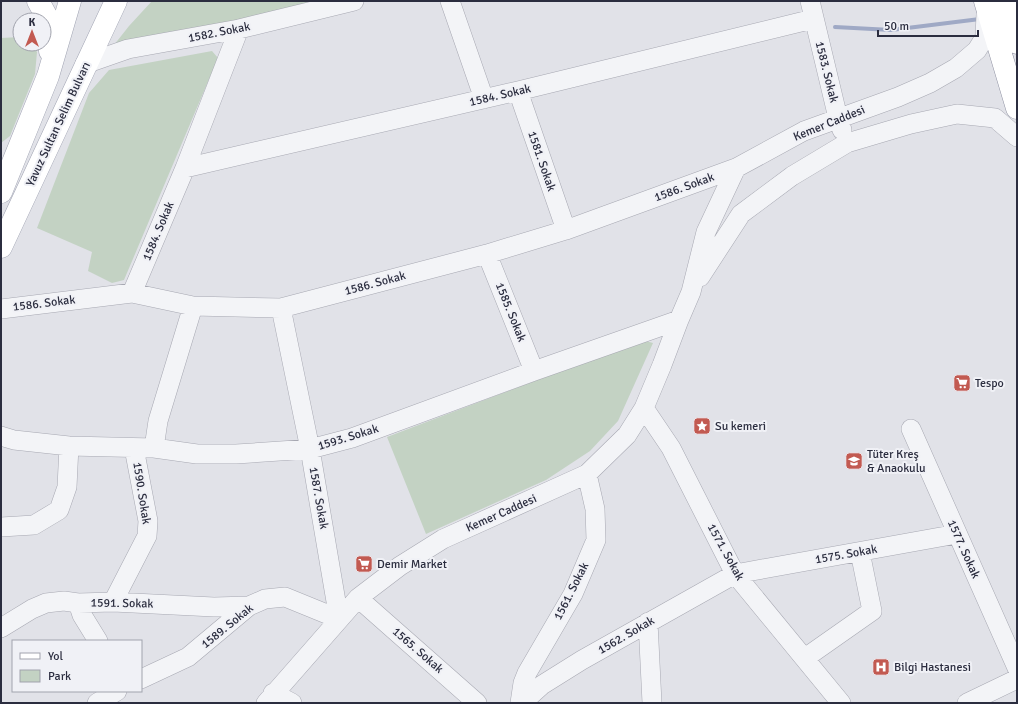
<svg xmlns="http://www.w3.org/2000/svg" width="1018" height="704" viewBox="0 0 1018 704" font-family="Signika,sans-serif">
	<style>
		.green { fill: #c3d2c3 }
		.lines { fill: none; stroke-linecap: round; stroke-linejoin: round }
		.stream { stroke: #9fa9c5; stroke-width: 4 }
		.minor-casing { stroke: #a7a8b2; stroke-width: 20 }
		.major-casing { stroke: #a1a4b3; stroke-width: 23 }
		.highway-casing { stroke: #8a8d9e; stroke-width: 23 }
		.minor { stroke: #f3f4f7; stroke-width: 19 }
		.major { stroke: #fff; stroke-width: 22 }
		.highway { stroke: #fff; stroke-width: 22 }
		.labels { text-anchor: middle; stroke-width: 4; stroke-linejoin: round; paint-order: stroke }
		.street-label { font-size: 12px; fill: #2b2d3f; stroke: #f0f1f6 }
		.poi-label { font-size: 12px; fill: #2b2d3f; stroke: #f0f1f6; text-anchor: start }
	</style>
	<rect width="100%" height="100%" fill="#e1e2e8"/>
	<path class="green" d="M152 1H323L238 21 114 45 129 26Z
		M20 37V44H32L37 52 35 74 10 136 1 143V38Z
		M212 51 218 58 124 280 112 283 88 271 92 252 37 228 89 93 109 70Z
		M642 340 653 343 618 421 590 451 546 480 426 534 387 437Z"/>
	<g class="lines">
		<path class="stream" d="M835 27 891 30 980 19"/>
		<defs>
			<path id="minor" d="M450 1 484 99
				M810 1 838 118 842 130
				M85 64 128 49 239 29 354 1
				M518 91 566 230
				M185 168 518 91 813 19
				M487 254 534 371
				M700 277 741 214 792 176 847 143 911 124 957 114 995 118 1017 137
				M132 293 185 168 239 29
				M281 308 310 449 339 619
				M1 309 132 293 193 306 281 308 487 254 566 230 736 168
				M644 408 671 448 735 574 841 703
				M911 429 1017 668
				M1 436 14 440 69 446 154 448 197 454H236L310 449 352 438 534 371 679 320
				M154 448 158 421 193 306
				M1 527 34 525 59 510 67 487 69 446
				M358 598 477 703
				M113 602 147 536 148 521 134 448
				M78 603 82 615 98 641
				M648 622 652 703
				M1 628 32 609 46 603 64 601 78 603 113 602 214 607 249 606
				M805 658 872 611 860 552
				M141 679 188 657 249 606 265 599 285 597 339 619
				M273 693 292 703
				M97 703 117 691
				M266 703 358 598 400 566 443 539 587 474 627 435 644 408 662 365 679 320 691 292 706 232 736 168 804 131 898 97 930 83 956 68 977 50 985 37 986 14
				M520 703 523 683 527 673 573 594 596 540 595 509 587 474
				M522 703 542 685 582 660 735 574 957 534
				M967 703 1017 679"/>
			<path id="major" d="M38 1 49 21 50 51
				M1 192 48 76 70 1
				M1 247 116 1"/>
			<path id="highway" d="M985 1 1017 108
				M1005 1 1017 43"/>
		</defs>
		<use href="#minor" class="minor-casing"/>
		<use href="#major" class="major-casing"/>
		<use href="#highway" class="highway-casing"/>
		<use href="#minor" class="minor"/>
		<use href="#major" class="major"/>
		<use href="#highway" class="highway"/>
	</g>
	<defs>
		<symbol id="supermarket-square" viewBox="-11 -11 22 22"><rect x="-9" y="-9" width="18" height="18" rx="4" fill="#c25a51" stroke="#f0f1f6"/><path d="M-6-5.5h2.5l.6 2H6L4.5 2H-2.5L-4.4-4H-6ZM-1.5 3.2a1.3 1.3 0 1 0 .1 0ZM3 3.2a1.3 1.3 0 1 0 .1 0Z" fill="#fff"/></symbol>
		<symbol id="sight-square" viewBox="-11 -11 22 22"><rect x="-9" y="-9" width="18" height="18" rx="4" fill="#c25a51" stroke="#f0f1f6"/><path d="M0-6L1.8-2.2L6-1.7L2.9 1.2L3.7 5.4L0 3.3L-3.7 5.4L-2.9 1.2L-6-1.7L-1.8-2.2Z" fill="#fff"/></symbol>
		<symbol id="school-square" viewBox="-11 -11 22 22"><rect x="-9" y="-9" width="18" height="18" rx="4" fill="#c25a51" stroke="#f0f1f6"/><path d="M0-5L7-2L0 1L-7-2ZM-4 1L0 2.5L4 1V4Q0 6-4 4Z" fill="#fff"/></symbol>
		<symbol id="hospital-square" viewBox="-11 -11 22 22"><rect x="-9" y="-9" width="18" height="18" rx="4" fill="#c25a51" stroke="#f0f1f6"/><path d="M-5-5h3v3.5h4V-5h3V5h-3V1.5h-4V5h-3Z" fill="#fff"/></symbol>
	</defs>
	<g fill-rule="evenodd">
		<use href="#supermarket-square" x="952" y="373" width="20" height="20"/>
		<use href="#sight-square" x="692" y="416" width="20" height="20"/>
		<use href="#school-square" x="844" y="451" width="20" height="20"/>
		<use href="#supermarket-square" x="354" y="554" width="20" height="20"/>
		<use href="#hospital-square" x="871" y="657" width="20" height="20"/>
	</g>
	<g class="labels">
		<g class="street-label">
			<text transform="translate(219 32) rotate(-11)" y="4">1582. Sokak</text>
			<text transform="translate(827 72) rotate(76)" y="4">1583. Sokak</text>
			<text transform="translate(500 95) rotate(-13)" y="4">1584. Sokak</text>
			<text transform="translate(829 123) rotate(-22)" y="4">Kemer Caddesi</text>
			<text transform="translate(58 124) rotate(-65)" y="4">Yavuz Sultan Selim Bulvarı</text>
			<text transform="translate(542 161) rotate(71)" y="4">1581. Sokak</text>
			<text transform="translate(684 187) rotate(-20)" y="4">1586. Sokak</text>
			<text transform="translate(158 231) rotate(-67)" y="4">1584. Sokak</text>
			<text transform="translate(375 283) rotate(-15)" y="4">1586. Sokak</text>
			<text transform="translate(44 303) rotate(-7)" y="4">1586. Sokak</text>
			<text transform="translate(511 312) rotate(68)" y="4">1585. Sokak</text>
			<text transform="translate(348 437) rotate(-17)" y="4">1593. Sokak</text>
			<text transform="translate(142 493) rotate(81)" y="4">1590. Sokak</text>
			<text transform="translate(319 498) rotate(80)" y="4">1587. Sokak</text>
			<text transform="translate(501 513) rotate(-24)" y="4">Kemer Caddesi</text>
			<text transform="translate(964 549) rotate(66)" y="4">1577. Sokak</text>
			<text transform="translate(726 552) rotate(61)" y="4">1571. Sokak</text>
			<text transform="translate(846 554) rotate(-10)" y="4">1575. Sokak</text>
			<text transform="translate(571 591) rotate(-63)" y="4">1561. Sokak</text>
			<text transform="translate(122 603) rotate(1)" y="4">1591. Sokak</text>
			<text transform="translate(227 626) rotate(-39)" y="4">1589. Sokak</text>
			<text transform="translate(626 635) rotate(-30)" y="4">1562. Sokak</text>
			<text transform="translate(418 650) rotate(41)" y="4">1565. Sokak</text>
		</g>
		<g class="poi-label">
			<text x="975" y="387">Tespo</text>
			<text x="715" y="430">Su kemeri</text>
			<text x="867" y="458">Tüter Kreş<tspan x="867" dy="14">&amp; Anaokulu</tspan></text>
			<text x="377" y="568">Demir Market</text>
			<text x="894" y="671">Bilgi Hastanesi</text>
		</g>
	</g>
	<rect width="1018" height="704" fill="none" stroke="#2b2d3f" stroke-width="4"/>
	<rect x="12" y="640" width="130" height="52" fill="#f0f1f6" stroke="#a1a3ad"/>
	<rect x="20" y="653" width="20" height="6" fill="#ffffff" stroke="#a1a3ad"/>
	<text x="48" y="660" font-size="12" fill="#2b2d3f">Yol</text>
	<rect x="20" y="670" width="20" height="12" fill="#c3d2c3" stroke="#a1a3ad"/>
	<text x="48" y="680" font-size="12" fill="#2b2d3f">Park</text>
	<g transform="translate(32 32)"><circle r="19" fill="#f0f1f6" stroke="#a1a3ad"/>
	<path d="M0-3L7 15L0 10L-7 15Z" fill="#c25a51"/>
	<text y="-6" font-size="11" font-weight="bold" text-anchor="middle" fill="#2b2d3f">K</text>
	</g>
	<path d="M878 30v6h100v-6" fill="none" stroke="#2b2d3f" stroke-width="2"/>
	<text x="884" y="30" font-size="12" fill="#2b2d3f" stroke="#f0f1f6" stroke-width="3" paint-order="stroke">50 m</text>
</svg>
